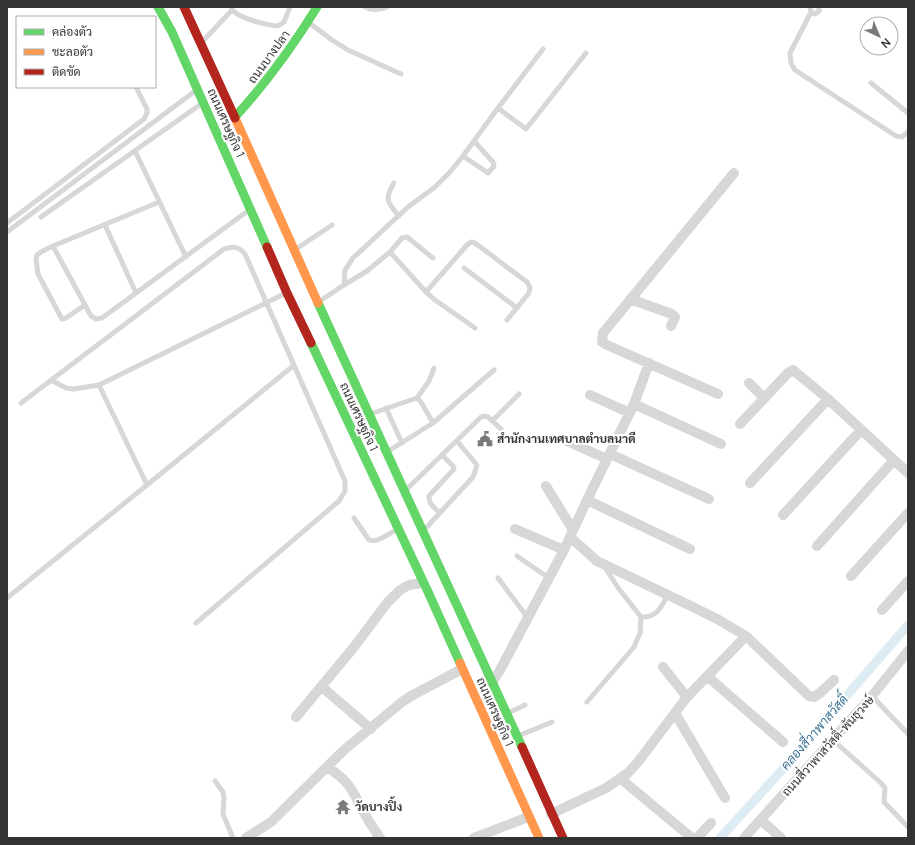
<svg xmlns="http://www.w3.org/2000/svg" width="915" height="845" viewBox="0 0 915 845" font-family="Manrope,Sarabun,sans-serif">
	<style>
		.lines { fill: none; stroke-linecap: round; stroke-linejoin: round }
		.canal { stroke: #ddebf3; stroke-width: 9 }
		.lane { stroke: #d7d7d7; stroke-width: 5 }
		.street { stroke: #d7d7d7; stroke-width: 10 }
		.fast { stroke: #63d668; stroke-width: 9 }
		.slow { stroke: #ff974d; stroke-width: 9 }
		.jam { stroke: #b3261e; stroke-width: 9 }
		.labels { text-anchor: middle; stroke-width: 4; stroke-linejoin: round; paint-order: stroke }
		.street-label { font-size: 12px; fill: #333; stroke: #fff }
		.poi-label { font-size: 12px; font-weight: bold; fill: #333; stroke: #fff; text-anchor: start }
		.water-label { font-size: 13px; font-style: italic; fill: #3f7597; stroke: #fff }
	</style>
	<rect width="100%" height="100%" fill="#fff"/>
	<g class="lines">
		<path class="canal" d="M720 838 783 769 908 625"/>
		<path class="lane" d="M231 7C234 18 267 25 278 26L284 22 290 7
			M365 7C372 11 381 10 387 7
			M810 7 811 12 815 14 819 11V7
			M811 12 790 53 791 63 795 70 896 136 902 137 908 132
			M308 22 332 40 348 50 401 74
			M203 41 232 10
			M871 83 908 113
			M498 108 526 129 586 53
			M135 151 186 257
			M463 156 488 173 494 166 493 162 474 141
			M394 183C384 199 387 202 399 216
			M41 217 201 104
			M7 223 144 119 147 113V109L136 87
			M105 225 136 293
			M7 232 195 91
			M53 246 91 316 96 319 102 318 249 210
			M296 249 332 225
			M390 252 402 238 407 237 433 258
			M464 268 517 308
			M344 285 367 271 390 252 426 292 467 245 471 242 475 243 527 282 530 287 529 293 507 320
			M426 292 435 300 475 328
			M286 293 99 385 147 485 293 366
			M320 301 344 285 345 270 353 258 408 207 435 187 450 172 463 156 498 108 543 49
			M85 305 66 318 62 319 38 274 36 259 37 255 41 252 53 246 159 202
			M51 380 66 388 74 389 99 385
			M21 403 224 249C233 246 238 246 245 254L345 481V491L339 501 196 623
			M386 408 402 443
			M370 414 417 398 429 381 434 368
			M492 421 519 394
			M433 423 494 370
			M387 452 433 423 421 402 417 398
			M407 489 481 417 484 416 488 417 501 429
			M440 513C435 508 428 504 429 496L454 469 453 466 442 455
			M354 518 369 540C378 543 388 534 396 530
			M425 529 473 477 477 465 457 441
			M517 556 549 578
			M604 566 619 589 641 617C658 617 660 608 668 595
			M498 578 528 618
			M7 598 147 485
			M872 696 908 734
			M587 702 634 647 640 633 641 617
			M508 713 525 705
			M518 736 552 722
			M833 740 882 784 885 788 884 802 908 827
			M215 781 223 792 224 797 223 814 233 838"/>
		<path class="street" d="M630 299 672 314 675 317 671 326
			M749 383 764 398
			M718 394 607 345 602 342 603 333 734 173
			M590 395 630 413
			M634 404 721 444
			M740 424 788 373 793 370 828 399 908 473
			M567 441 607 459
			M610 454 709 499
			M750 483 828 399
			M546 486 573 530
			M587 500 690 549
			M783 515 861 430
			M515 529 564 550
			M570 537 597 561 693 607 719 620 746 636 809 696 814 697 820 693 834 680
			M817 546 894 460
			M851 576 908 513
			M882 610 908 581
			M663 667 687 697
			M707 676 783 742
			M492 683 500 670 564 550 587 500 634 404 649 363
			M322 687 371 729
			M675 713 725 798
			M296 717 354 647 387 603 400 590 409 585 423 583
			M327 767C351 782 352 791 365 814 369 823 375 830 380 838
			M621 779 692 838
			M551 814 606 788 628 773 638 762 687 697 746 636
			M761 820 781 838
			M246 838 271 822 344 750 402 702 411 696 462 669
			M474 838 528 817
			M697 838 711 823
			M744 838 872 696 908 651"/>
		<path class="fast" d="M158 7 172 32 267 247
			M235 117C266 83 293 46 317 7
			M318 303 522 747
			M311 343 429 594 460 663"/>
		<path class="slow" d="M235 118 318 303
			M460 663 539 838"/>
		<path class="jam" d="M184 7 235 118
			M267 247 287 293 311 343
			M522 747 563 838"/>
	</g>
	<defs>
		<symbol id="civic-bare" viewBox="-9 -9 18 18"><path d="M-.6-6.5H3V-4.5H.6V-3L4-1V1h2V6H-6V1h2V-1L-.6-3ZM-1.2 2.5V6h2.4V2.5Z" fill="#7a7a7a" stroke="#fff" stroke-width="2.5" paint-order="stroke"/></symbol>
		<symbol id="temple-bare" viewBox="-9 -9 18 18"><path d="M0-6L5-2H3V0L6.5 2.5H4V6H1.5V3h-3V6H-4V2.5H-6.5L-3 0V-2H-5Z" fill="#7a7a7a" stroke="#fff" stroke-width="2.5" paint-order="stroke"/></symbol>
	</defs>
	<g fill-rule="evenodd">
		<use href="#civic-bare" x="474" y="428" width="22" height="22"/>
		<use href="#temple-bare" x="332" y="796" width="22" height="22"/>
	</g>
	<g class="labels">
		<g class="street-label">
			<text transform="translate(269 57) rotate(-54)" y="4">ถนนบางปลา</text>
			<text transform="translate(226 123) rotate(66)" y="4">ถนนเศรษฐกิจ 1</text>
			<text transform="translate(359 417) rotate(65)" y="4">ถนนเศรษฐกิจ 1</text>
			<text transform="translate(495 712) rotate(66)" y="4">ถนนเศรษฐกิจ 1</text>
			<text transform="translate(828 746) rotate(-48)" y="4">ถนนสี่วาพาสวัสดิ์-พันธุวงษ์</text>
		</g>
		<g class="poi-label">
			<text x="497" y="443">สำนักงานเทศบาลตำบลนาดี</text>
			<text x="355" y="811">วัดบางปิ้ง</text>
		</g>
		<g class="water-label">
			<text transform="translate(814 732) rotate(-49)" y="5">คลองสี่วาพาสวัสดิ์</text>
		</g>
	</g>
	<rect width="915" height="845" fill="none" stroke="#333333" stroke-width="16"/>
	<rect x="16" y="16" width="140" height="72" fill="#ffffff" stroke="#adadad"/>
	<rect x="24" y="29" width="20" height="6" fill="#63d668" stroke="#adadad"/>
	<text x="52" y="36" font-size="12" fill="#333333">คล่องตัว</text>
	<rect x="24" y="49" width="20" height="6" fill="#ff974d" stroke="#adadad"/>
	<text x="52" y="56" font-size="12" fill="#333333">ชะลอตัว</text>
	<rect x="24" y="69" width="20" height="6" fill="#b3261e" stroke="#adadad"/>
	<text x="52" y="76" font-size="12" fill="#333333">ติดขัด</text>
	<g transform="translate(879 36) rotate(136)"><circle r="19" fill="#ffffff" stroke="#adadad"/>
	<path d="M0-3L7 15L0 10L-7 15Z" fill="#7a7a7a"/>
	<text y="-6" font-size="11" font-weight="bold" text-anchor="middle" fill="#333333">N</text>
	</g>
</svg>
